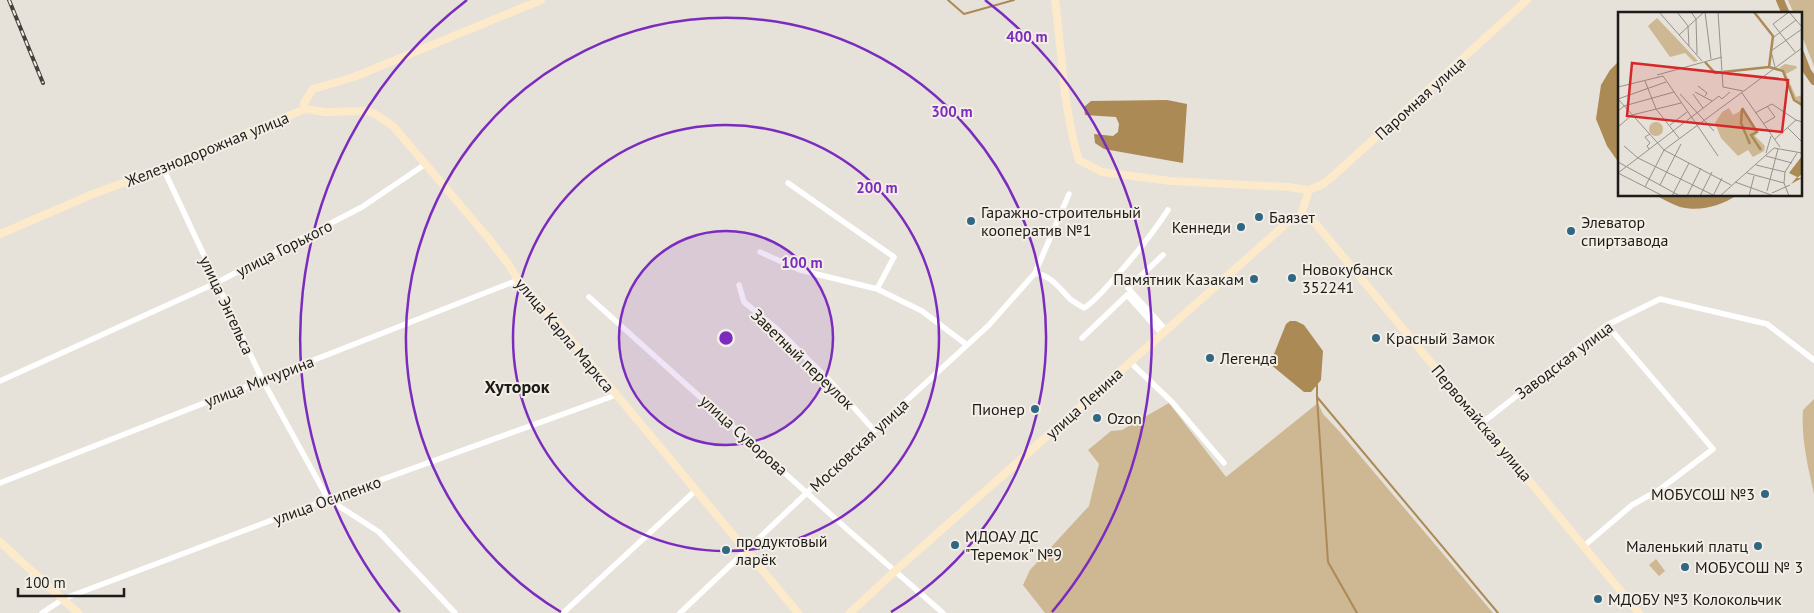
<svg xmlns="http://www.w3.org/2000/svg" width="1814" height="613" viewBox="0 0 1814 613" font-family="'PT Sans',sans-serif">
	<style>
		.green { fill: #ceb793 }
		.water { fill: #ab8a55 }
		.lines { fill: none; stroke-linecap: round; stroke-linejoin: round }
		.stream { stroke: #ab8a55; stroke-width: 2 }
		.canal { stroke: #ab8a55; stroke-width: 8 }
		.street { stroke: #fff; stroke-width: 5.5 }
		.secondary { stroke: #fceacb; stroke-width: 8 }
		.rail-casing { stroke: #44423e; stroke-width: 4 }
		.rail { stroke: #f3eee6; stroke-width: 2; stroke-dasharray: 5.5; stroke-linecap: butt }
		.ring { fill: none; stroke: #7b2cbf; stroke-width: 2.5 }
		.poi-dot { fill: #306882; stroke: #f3eee6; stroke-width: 2 }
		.labels { text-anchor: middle; stroke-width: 4; stroke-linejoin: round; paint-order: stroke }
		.street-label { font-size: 16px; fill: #1e1c19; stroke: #f3eee6 }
		.poi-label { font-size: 16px; fill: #1e1c19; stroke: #f3eee6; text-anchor: start }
		.neighbourhood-label { font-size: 18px; font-weight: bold; fill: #1e1c19; stroke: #f3eee6 }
		.inset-river { fill: none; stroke: #ab8a55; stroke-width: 2.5 }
		.inset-road { fill: none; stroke: #96928c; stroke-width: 1 }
		.view { fill: #d62828; fill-opacity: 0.15; stroke: #d62828; stroke-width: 2.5 }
		.inset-edge { fill: none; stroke: #1e1c19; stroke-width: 2.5 }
		.centre { fill: #7b2cbf; stroke: #f3eee6; stroke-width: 2.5 }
		.ring-label { font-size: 15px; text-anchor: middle; font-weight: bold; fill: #7b2cbf; stroke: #f3eee6; stroke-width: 4; stroke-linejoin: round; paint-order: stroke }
	</style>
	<rect width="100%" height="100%" fill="#e6e1d9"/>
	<path class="green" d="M1788 0H1814V66L1800 31V14H1794Z
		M1814 399V494C1808 467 1801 438 1803 410Z
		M1169 403 1226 477 1318 403 1323 414 1340 432 1493 613H1045L1023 585 1030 570 1089 506 1099 464 1088 450 1111 431 1122 430Z
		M1656 559 1665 571 1659 576 1649 565Z"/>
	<path class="water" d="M1619 61V163L1607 146 1596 119 1601 85 1610 70Z
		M1167 100 1187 104 1183 163 1104 149 1095 143 1094 134 1113 136 1118 132 1119 124 1116 117 1085 115 1084 107 1091 101Z
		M1655 195H1737C1721 206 1700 212 1680 207 1672 204 1663 199 1655 195Z
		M1290 321H1296L1304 325 1323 351 1321 380 1311 392H1304L1270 364 1286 324Z"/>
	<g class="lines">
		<path class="stream" d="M948 0 964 14 1014 0
			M1317 385V397L1498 613
			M1317 398 1328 562 1357 613"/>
		<path class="canal" d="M1780 0 1786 14
			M1800 53 1807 71 1814 81"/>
		<path class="street" d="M163 168 262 379 328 499 379 532 455 613
			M788 183 894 257 877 289
			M760 252 800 270 877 289 922 311 967 345
			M1163 255 1128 288 1166 330
			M1035 273 1069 194
			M739 285 744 302 777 329 829 380 874 430
			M589 297 848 530 943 613
			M1082 338 1127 295 1162 334
			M1130 362 1172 402 1224 463
			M0 381 216 283 362 207 424 165
			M1482 423 1607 325 1660 299 1767 324 1814 360
			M0 483 518 280
			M1584 546 1632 505 1659 490 1713 449 1607 325
			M42 613 63 599 328 499 616 395
			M563 613 695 491
			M680 613 832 469 989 325 1035 273C1052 276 1059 288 1070 299 1074 302 1079 305 1084 308 1095 301 1103 291 1112 281 1132 259 1151 236 1168 210"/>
		<path class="secondary" d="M1055 0C1062 53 1063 109 1079 160L1102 172 1170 181 1288 187 1309 190 1323 184 1332 177 1527 0
			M305 109 304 103 313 89 354 77 541 0
			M1301 215 1305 216 1316 224 1639 613
			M0 234 93 194 163 168 305 109 325 112 367 111 375 114 393 126 489 239 509 265 518 280 556 322 798 613
			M0 542 78 613
			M850 613 895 571 1287 223 1301 215 1309 190"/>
		<defs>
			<path id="rail" d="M9 0 43 83"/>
		</defs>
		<use href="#rail" class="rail-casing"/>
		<use href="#rail" class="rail"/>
	</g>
	<circle cx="726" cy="338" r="107" fill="#7b2cbf" fill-opacity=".12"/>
	<g class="ring">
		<circle cx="726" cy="338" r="107"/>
		<circle cx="726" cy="338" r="213"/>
		<path d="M561 612A320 320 0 1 1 891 612"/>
		<path d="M400 612A426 426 0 0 1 467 0M985 0A426 426 0 0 1 1052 612"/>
	</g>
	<g class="poi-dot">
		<circle cx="1259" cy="217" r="5"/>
		<circle cx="971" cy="221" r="5"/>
		<circle cx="1241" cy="227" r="5"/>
		<circle cx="1571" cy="231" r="5"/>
		<circle cx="1292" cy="278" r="5"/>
		<circle cx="1254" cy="279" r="5"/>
		<circle cx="1376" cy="338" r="5"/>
		<circle cx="1210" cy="358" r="5"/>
		<circle cx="1035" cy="409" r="5"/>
		<circle cx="1097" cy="418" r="5"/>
		<circle cx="1765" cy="494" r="5"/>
		<circle cx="955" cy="545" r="5"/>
		<circle cx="1758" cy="546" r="5"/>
		<circle cx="726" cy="550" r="5"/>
		<circle cx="1685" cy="567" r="5"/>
		<circle cx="1598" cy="599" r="5"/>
	</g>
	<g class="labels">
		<g class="street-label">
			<text transform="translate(1420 98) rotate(-42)" y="6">Паромная улица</text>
			<text transform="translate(207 149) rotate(-22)" y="6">Железнодорожная улица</text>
			<text transform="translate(284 248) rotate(-27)" y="6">улица Горького</text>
			<text transform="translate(227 305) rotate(65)" y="6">улица Энгельса</text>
			<text transform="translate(565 335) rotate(50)" y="6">улица Карла Маркса</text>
			<text transform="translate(803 359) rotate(44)" y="6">Заветный переулок</text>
			<text transform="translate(1564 360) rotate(-37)" y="6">Заводская улица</text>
			<text transform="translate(259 381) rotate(-21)" y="6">улица Мичурина</text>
			<text transform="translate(1084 403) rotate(-42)" y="6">улица Ленина</text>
			<text transform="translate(1482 423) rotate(50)" y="6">Первомайская улица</text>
			<text transform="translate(744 435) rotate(42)" y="6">улица Суворова</text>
			<text transform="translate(859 445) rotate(-43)" y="6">Московская улица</text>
			<text transform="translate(327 500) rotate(-20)" y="6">улица Осипенко</text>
		</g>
		<g class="poi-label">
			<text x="981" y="218">Гаражно-строительный<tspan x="981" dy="18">кооператив №1</tspan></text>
			<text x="1269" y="223">Баязет</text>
			<text x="1581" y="228">Элеватор<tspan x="1581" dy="18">спиртзавода</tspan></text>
			<text x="1231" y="233" text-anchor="end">Кеннеди</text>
			<text x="1302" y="275">Новокубанск<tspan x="1302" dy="18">352241</tspan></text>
			<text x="1244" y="285" text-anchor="end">Памятник Казакам</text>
			<text x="1386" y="344">Красный Замок</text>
			<text x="1220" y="364">Легенда</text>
			<text x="1025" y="415" text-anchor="end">Пионер</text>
			<text x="1107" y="424">Ozon</text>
			<text x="1755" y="500" text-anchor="end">МОБУСОШ №3</text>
			<text x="965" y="542">МДОАУ ДС<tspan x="965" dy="18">"Теремок" №9</tspan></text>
			<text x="736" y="547">продуктовый<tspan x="736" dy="18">ларёк</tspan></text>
			<text x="1748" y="552" text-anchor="end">Маленький платц</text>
			<text x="1695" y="573">МОБУСОШ № 3</text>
			<text x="1608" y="605">МДОБУ №3 Колокольчик</text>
		</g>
		<g class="neighbourhood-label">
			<text x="517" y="393">Хуторок</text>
		</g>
	</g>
	<g transform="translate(1618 12)">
		<rect width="184" height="184" fill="#e6e1d9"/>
		<path d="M39 6 80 49 76 50 67 41 52 45 30 14ZM167 52 178 54 179 56 168 62 178 85 184 83V92L177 87 165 58 161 56ZM111 96 115 103 124 98 139 121 137 124 147 134 146 139 135 145 130 138 120 144 103 126 97 111 104 100ZM31 117a7 7 0 1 1 14 0a7 7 0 1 1-14 0Z" fill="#ceb793"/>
		<path d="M184 144V162L179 166H184L173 172 179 165 171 161Z" fill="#ab8a55"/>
		<path class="inset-river" d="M136 0 155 24 151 55 165 59 176 88 184 93M87 50 97 61 103 60M105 60 151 55M124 96 139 120 133 123 143 138M124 97 123 111 132 132"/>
		<path class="inset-road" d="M41 0 84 49M59 0 70 14 71 34M73 0 78 7 79 42M87 0 93 47M100 0 105 75 125 79M171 0 155 12 177 40M171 0 184 15M61 23 86 0M156 25 178 8M157 55 153 39 184 17M39 63 104 45M27 69 38 97 61 126M80 74 89 81 87 84M0 75 45 64 79 113M77 80 94 89M124 81 162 135M62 82 96 119M75 82 85 96M0 87 48 70M0 87 46 138 113 173M0 99 6 94 56 80M137 101 154 92 178 108M145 112 157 105 149 94M52 113 69 100M79 113 100 144M0 115 14 103 63 91M170 116 184 130M157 127 178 108 184 110M6 134 20 146 95 183M31 137 29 134 32 131 27 125 32 122M46 138 184 36M148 141 153 124M148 144 174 151M0 150 62 184M138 153 167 160M0 161 101 84 104 87 112 80M0 161 45 184M129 161 166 171M117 170 156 184M42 173 63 132M27 175 46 138M149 179 160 137M154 181 172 173M54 184 71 151M69 184 83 156M82 184 94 160M95 184 104 166M102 184 156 136 184 141M131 184 136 164M171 184 166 171 167 160 179 141"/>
		<path class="view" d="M14 51 170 68 164 120 9 104Z"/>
		<rect width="184" height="184" class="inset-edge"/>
	</g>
	<circle cx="726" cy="338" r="8" class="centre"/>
	<g class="ring-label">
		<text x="1027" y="42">400 m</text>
		<text x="952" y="117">300 m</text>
		<text x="877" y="193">200 m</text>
		<text x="802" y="268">100 m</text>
	</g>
	<path d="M18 588v8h106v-8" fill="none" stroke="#1e1c19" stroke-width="2.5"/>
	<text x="25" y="588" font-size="15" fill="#1e1c19" stroke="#f3eee6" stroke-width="4" paint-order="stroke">100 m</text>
</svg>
